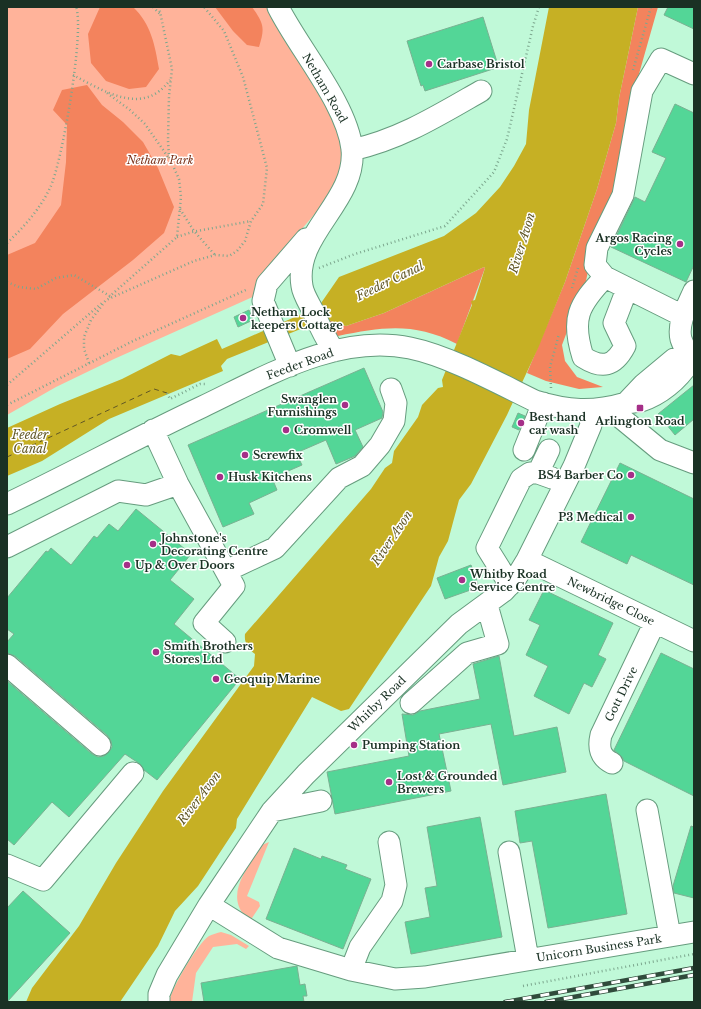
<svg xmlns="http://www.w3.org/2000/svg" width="701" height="1009" viewBox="0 0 701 1009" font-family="'Libre Baskerville',serif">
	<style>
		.green { fill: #ffb39a }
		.forest { fill: #f3835d }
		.water { fill: #c6b024 }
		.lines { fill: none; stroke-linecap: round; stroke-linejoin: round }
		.ferry { stroke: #615725; stroke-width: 1; stroke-dasharray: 5 4; stroke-linecap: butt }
		.building { fill: #53d697; stroke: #7ab192 }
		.minor-casing { stroke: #669c7e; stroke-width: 23 }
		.path { stroke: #7ca78e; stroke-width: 2.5; stroke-dasharray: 1 3; stroke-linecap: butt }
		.minor { stroke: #fff; stroke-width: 21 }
		.rail-casing { stroke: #304b3b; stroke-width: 4.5 }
		.rail { stroke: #fff; stroke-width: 3; stroke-dasharray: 9; stroke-linecap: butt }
		.poi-dot { fill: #a52f88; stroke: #fff; stroke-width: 1.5 }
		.labels { text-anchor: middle; stroke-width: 3; stroke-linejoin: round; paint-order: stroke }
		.poi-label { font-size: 11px; font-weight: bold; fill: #1a3124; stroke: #fff; text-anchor: start }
		.street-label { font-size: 11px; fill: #1a3124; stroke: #fff }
		.park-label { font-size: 11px; font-style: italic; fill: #7e361e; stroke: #fff }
		.water-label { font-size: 12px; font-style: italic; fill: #615725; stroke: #fff }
	</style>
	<rect width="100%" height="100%" fill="#c0f9d8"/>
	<path class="green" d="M7 7H269L335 115 344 148 343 170 332 194 275 260 257 295 114 359 56 387 7 415Z
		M269 842 247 896 259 902 260 906 250 921C221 897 248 868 262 845Z
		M221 932 231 935 249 946 246 949 237 944 213 947 196 973 192 1002H169C171 989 198 943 209 936 213 934 217 933 221 932Z"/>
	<path class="forest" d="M100 7H133C151 24 155 45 159 69L146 87 129 89 106 81 91 63 88 34Z
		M215 7H252C264 24 265 28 259 47L247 45 233 31Z
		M638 7H658L633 95 614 193 594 242 586 281 562 345 565 361 577 377 603 387 579 389 546 381 527 373 565 282 597 189 616 123 619 98Z
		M87 85 102 105 123 122 143 142 158 168 174 207 164 233 133 260 63 314 30 349 7 359V255L35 243 61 205 66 162 67 125 53 110 62 90Z
		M484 267 485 268 457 344C414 322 383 327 338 336L331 332 325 319 346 326 384 313Z"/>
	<path class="water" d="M549 7H638L619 98 616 123 597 189 565 282 539 346 507 415 471 484 459 500 448 541 439 557 431 586 349 709 341 711 312 697 237 819 236 828 198 886 175 911 158 946 120 1002H26L32 988 79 926 116 863 163 791 254 666 255 654C248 648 244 643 245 634L371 489 385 468 392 463 394 451 418 417 422 405 438 388 443 387 442 380 472 305 471 301 475 300 485 268 484 267 384 313 346 326 325 319 227 359 221 366 223 371 109 419 42 461 7 476V428L60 404 122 379 171 354 180 356 217 339 222 349 313 309 319 306 339 277 444 236 476 213 500 187 514 166 526 144 529 110Z"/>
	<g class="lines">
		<path class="ferry" d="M7 457 154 389 167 393"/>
	</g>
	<path class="building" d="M668 7H694V29L664 15Z
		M483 17 497 62 494 63 496 68 425 91 423 85 421 86 407 41Z
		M675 104 694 113V265L686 282 611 247 635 197 645 202 666 158 652 152Z
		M249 310 253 320 238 327 234 317Z
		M364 368 383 412 382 418 355 430 363 447 355 456 336 464 326 440 296 453 302 465 272 478 277 490 249 503 254 514 223 527 188 445Z
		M694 385V419L675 435 658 414Z
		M518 413 525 416 519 430 512 427Z
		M620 463 694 499V585L631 555 627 564 581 542Z
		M136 509 191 554 170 580 194 599 174 624 240 679 157 780 144 770 140 764 125 754 69 817 52 802 14 845 7 839V681L92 754 98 757 104 756 109 752 112 747 111 741 108 736 15 656 7 653V642L14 634 7 629V598L46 551 48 552 51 548 71 565 94 536 97 538 109 524 118 531Z
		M471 565 479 587 445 599 437 578Z
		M544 590 613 623 598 655 606 659 592 687 584 683 569 714 534 696 548 666 526 655 540 625 529 620Z
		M661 653 694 669V796L624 761 622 757 614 750Z
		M499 656 514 736 557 727 566 772 503 785 491 724 439 734 451 791 335 814 327 772 409 756 402 714 413 715 420 711 480 699 473 664Z
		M606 794 627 914 548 928 532 841 520 843 515 811Z
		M480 817 502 937 411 954 405 922 430 917 425 888 437 886 427 827Z
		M691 826 694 827V898L674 893 673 886Z
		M294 848 321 859 322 856 347 865 345 869 371 879 343 949 266 919Z
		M23 891 70 933 7 1002V908Z
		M297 966 300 985 305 984 307 996H303L304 1002H204L201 983Z"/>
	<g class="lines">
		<defs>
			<path id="minor" d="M278 7C299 49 347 104 352 149 357 202 293 234 302 286 303 294 309 303 313 311 319 325 325 338 334 351
				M352 150C401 139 439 115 481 91
				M605 277C578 305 571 319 583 357 602 369 614 367 625 346L614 323 627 289
				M683 316 605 277 595 265 597 248 623 195 642 91 661 59 694 74
				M290 366 263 301 267 284 306 239
				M627 402 644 384 674 359 694 353
				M609 408 660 450 694 463
				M153 430 178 484 234 586 204 623 225 642
				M524 450 543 403
				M549 450 538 473 552 478
				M7 504C72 473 136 438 202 407 265 377 337 333 410 348 449 356 498 383 535 401 568 411 592 413 626 403 631 402 636 402 641 401 660 395 678 380 689 363 689 354 684 348 681 339 677 323 688 305 694 291
				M7 547 118 491 146 495 178 484
				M527 560 694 641
				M226 571 275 548 339 478 362 466 380 445 394 421 396 403 391 389
				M510 585 487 548 521 479 530 473H538
				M7 665 100 745
				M411 703 467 653 498 644 487 605
				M612 763C600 757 598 748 601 735L655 622
				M647 810 670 936
				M272 811 321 801
				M509 852 528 959
				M7 865 43 880 133 773
				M209 905 278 948 351 970 395 979 425 977 694 932
				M351 970 360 947 392 901 396 885 389 842
				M159 1002V994L167 975 209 905 272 811 306 774 459 624 504 591 516 578 527 560 574 466 591 425 589 410"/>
		</defs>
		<use href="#minor" class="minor-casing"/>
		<path class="path" d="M153 7 160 14
			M633 70 651 7
			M73 75C104 91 143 117 170 80
			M107 93 130 110 145 124 168 157
			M180 209 194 231 215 255
			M177 237 192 232 251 221
			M7 243C24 227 40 209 50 188 62 164 85 30 76 7
			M319 268 355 254 445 226 494 172 507 139 533 26 539 7
			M7 282 19 287 36 289 56 278 74 275 110 296
			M572 288 578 268
			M109 297 177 237 181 197 179 179 169 157 168 141 169 96 172 69 159 7
			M89 363 84 349V337L91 320 106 300 194 261 215 255 229 256 237 251 245 241 251 221 263 204 267 168 243 77 224 31 204 7
			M7 385 102 303
			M551 388 550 367 559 334
			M167 393 170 399 200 384H207
			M7 405 133 341 248 289
			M523 986 694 954"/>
		<use href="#minor" class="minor"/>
		<defs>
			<path id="rail" d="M505 1002 694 968
				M546 1002 694 975"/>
		</defs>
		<use href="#rail" class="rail-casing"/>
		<use href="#rail" class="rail"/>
	</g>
	<g class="poi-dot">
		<circle cx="429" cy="64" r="4"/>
		<circle cx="680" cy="244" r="4"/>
		<circle cx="243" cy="318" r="4"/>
		<circle cx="345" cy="405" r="4"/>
		<rect x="636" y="404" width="8" height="8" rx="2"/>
		<circle cx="521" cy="423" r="4"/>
		<circle cx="286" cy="430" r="4"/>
		<circle cx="245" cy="455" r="4"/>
		<circle cx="631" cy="475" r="4"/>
		<circle cx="220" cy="477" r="4"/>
		<circle cx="631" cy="517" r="4"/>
		<circle cx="153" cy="544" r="4"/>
		<circle cx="127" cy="565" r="4"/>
		<circle cx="462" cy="580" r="4"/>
		<circle cx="156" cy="652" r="4"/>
		<circle cx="216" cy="679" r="4"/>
		<circle cx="354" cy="745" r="4"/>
		<circle cx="389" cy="782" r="4"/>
	</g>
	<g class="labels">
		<g class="poi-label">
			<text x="437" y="68">Carbase Bristol</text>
			<text x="672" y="242" text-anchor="end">Argos Racing<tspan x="672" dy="13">Cycles</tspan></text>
			<text x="251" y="316">Netham Lock<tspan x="251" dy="13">keepers Cottage</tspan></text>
			<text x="337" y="403" text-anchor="end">Swanglen<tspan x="337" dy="13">Furnishings</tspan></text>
			<text x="529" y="421">Best hand<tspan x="529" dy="13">car wash</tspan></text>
			<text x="640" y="425" text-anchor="middle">Arlington Road</text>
			<text x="294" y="434">Cromwell</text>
			<text x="253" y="459">Screwfix</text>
			<text x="623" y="479" text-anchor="end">BS4 Barber Co</text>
			<text x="228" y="481">Husk Kitchens</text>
			<text x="623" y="521" text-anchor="end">P3 Medical</text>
			<text x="161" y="542">Johnstone's<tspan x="161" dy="13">Decorating Centre</tspan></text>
			<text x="135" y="569">Up &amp; Over Doors</text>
			<text x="470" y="578">Whitby Road<tspan x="470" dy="13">Service Centre</tspan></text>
			<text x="164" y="650">Smith Brothers<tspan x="164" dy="13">Stores Ltd</tspan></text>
			<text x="224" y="683">Geoquip Marine</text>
			<text x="362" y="749">Pumping Station</text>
			<text x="397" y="780">Lost &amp; Grounded<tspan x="397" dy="13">Brewers</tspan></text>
		</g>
		<g class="street-label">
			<text transform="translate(325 88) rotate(60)" y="4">Netham Road</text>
			<text transform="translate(300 364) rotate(-20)" y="4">Feeder Road</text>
			<text transform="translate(611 601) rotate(26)" y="4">Newbridge Close</text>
			<text transform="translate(621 694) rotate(-64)" y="4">Gott Drive</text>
			<text transform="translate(377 704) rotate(-44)" y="4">Whitby Road</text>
			<text transform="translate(599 948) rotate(-9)" y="4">Unicorn Business Park</text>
		</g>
		<g class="park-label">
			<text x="160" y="164">Netham Park</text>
		</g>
		<g class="water-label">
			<text transform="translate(522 243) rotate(-73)" y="4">River Avon</text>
			<text transform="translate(390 281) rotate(-26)" y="4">Feeder Canal</text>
			<text x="30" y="439">Feeder<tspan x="30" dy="14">Canal</tspan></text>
			<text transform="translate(392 538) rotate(-56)" y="4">River Avon</text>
			<text transform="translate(199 798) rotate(-53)" y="4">River Avon</text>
		</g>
	</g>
	<rect width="701" height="1009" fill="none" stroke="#1a3124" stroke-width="16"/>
</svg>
